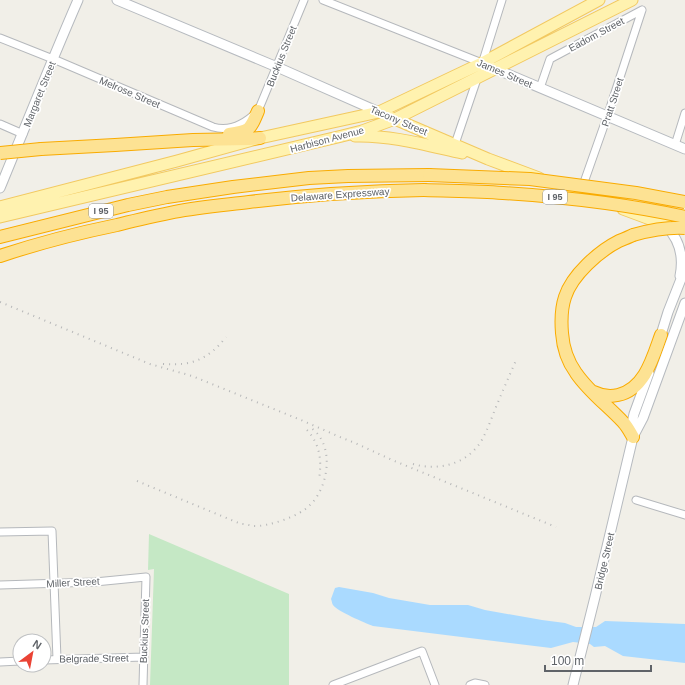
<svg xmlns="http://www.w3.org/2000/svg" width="685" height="685" viewBox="0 0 685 685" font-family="Arial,sans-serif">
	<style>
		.green { fill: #c5e8c5 }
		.water { fill: #aadaff }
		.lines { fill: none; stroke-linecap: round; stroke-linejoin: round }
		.street-casing { stroke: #b5b8bc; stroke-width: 9 }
		.secondary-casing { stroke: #b6babf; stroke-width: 11 }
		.primary-casing { stroke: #f2c960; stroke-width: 13 }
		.highway-casing { stroke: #f9ab00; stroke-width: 14 }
		.street { stroke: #fff; stroke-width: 7 }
		.secondary { stroke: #fff; stroke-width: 9 }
		.primary { stroke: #fff2af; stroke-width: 11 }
		.highway { stroke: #fde293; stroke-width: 12 }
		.rail { stroke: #b6b7b8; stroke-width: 2; stroke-dasharray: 1 5; stroke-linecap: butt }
		.highway-bridge-casing { stroke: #f9ab00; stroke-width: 14; stroke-linecap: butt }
		.highway-bridge { stroke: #fde293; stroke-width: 12 }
		.labels { text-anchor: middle; stroke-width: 3.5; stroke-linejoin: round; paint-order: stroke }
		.shield { fill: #fff; stroke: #8f9295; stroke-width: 1 }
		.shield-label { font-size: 9px; font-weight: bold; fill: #5f6368 }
		.street-label { font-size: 10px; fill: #5f6368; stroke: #fff }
	</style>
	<rect width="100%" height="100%" fill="#f1efe8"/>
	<path class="green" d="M149 534 289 594V685H150L154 569 148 570Z"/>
	<path class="water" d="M339 587 373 593 389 598 430 605H468L485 610 542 620 565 623 576 627H596L605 621 685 624V663L623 656 605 646 594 647 590 644 573 642 551 648 373 626C365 623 337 611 333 605 332 604 332 601 331 599L335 588Z"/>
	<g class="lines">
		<defs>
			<path id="street" d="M323 0 482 63
				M0 38 58 61 213 127C230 132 246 123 258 111L304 0
				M482 64 502 0
				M540 88 550 59 642 10
				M0 124 23 134
				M455 144 478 76
				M675 145 685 113
				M582 188 607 117 642 10
				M636 500 685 515
				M0 532 52 531 57 659
				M0 585 95 582 146 577 143 685
				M44 660 144 657
				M0 662 20 661
				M333 685 422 651 435 685
				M470 685 475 683 485 685"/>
			<path id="secondary" d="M117 0 277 67 379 112
				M491 67 685 149
				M0 188C26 125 51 62 78 0
				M666 226C680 240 684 256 680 276
				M659 341 668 312 685 269
				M633 437 643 418 685 303
				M573 685 595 597 633 437 632 423 634 414 649 373"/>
			<path id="primary" d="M390 117 488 159 539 178
				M355 136C391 135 426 145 462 153
				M561 186 597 199
				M0 207 177 161 260 138 379 112 482 63 599 0
				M623 209 674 228
				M0 217 342 136 362 131 395 119 632 0"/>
			<path id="highway" d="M229 134C250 131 250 130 258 111
				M41 149 115 145 193 140 249 139 260 138
				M0 237 128 205 167 197 233 187 309 178 348 176 429 175
				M0 256C39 243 78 233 117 225 136 220 155 216 174 212 198 207 224 205 249 202 307 195 365 191 424 190
				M594 392C602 396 609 397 618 395 645 389 653 357 661 335
				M633 437C630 432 627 426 623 422 607 405 589 392 576 373 568 362 563 347 562 333 561 321 561 309 565 297 572 275 599 251 619 241 624 239 629 237 633 235"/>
		</defs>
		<use href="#street" class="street-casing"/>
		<use href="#secondary" class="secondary-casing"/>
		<use href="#primary" class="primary-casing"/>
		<use href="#highway" class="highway-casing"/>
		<use href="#street" class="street"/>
		<use href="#secondary" class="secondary"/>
		<use href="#primary" class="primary"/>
		<use href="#highway" class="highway"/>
		<path class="rail" d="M0 302 150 364 192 376 301 420 340 437 355 443 392 460 556 527
			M163 364C191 366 208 360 226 337
			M307 430C320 444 322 461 319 479
			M413 464C437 471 465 465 480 443 487 432 491 419 496 407 503 390 510 374 517 358
			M137 481 241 524C245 524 249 525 253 526 268 527 300 516 310 505 329 487 335 444 311 428"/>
		<defs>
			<path id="highway-bridge" d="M0 153 41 149
				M429 175 530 179 636 193 685 202
				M424 190C450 191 477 191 503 193 564 197 625 204 685 217
				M633 235C651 230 667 227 685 228"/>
		</defs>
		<use href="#highway-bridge" class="highway-bridge-casing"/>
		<use href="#highway-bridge" class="highway-bridge"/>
	</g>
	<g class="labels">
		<g class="shield">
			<rect x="543" y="190" width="24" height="14" rx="3"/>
			<rect x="89" y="204" width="24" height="14" rx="3"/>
		</g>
		<g class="shield-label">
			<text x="555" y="200">I 95</text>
			<text x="101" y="214">I 95</text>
		</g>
		<g class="street-label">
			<text transform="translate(596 34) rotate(-28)" y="4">Eadom Street</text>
			<text transform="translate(281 56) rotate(-68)" y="4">Buckius Street</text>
			<text transform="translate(505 73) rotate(23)" y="4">James Street</text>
			<text transform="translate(130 92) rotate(23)" y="4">Melrose Street</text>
			<text transform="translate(39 94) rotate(-68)" y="4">Margaret Street</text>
			<text transform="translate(612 102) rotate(-72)" y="4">Pratt Street</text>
			<text transform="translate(399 120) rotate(23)" y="4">Tacony Street</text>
			<text transform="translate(327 139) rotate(-15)" y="4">Harbison Avenue</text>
			<text transform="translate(340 194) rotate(-4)" y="4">Delaware Expressway</text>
			<text transform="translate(604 561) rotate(-77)" y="4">Bridge Street</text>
			<text transform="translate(73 582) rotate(-3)" y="4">Miller Street</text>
			<text transform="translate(144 631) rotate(-88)" y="4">Buckius Street</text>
			<text transform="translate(94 658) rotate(-1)" y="4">Belgrade Street</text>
		</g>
	</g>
	<g transform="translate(32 653) rotate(32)"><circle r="19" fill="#ffffff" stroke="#bfc1c3"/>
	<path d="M0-3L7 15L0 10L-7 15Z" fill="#ea4335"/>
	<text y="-6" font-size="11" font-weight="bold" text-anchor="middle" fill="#5f6368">N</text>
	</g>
	<path d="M545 665v6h106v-6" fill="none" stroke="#5f6368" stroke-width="2"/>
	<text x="551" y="665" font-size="12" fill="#5f6368" stroke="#ffffff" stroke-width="3" paint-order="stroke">100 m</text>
</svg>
